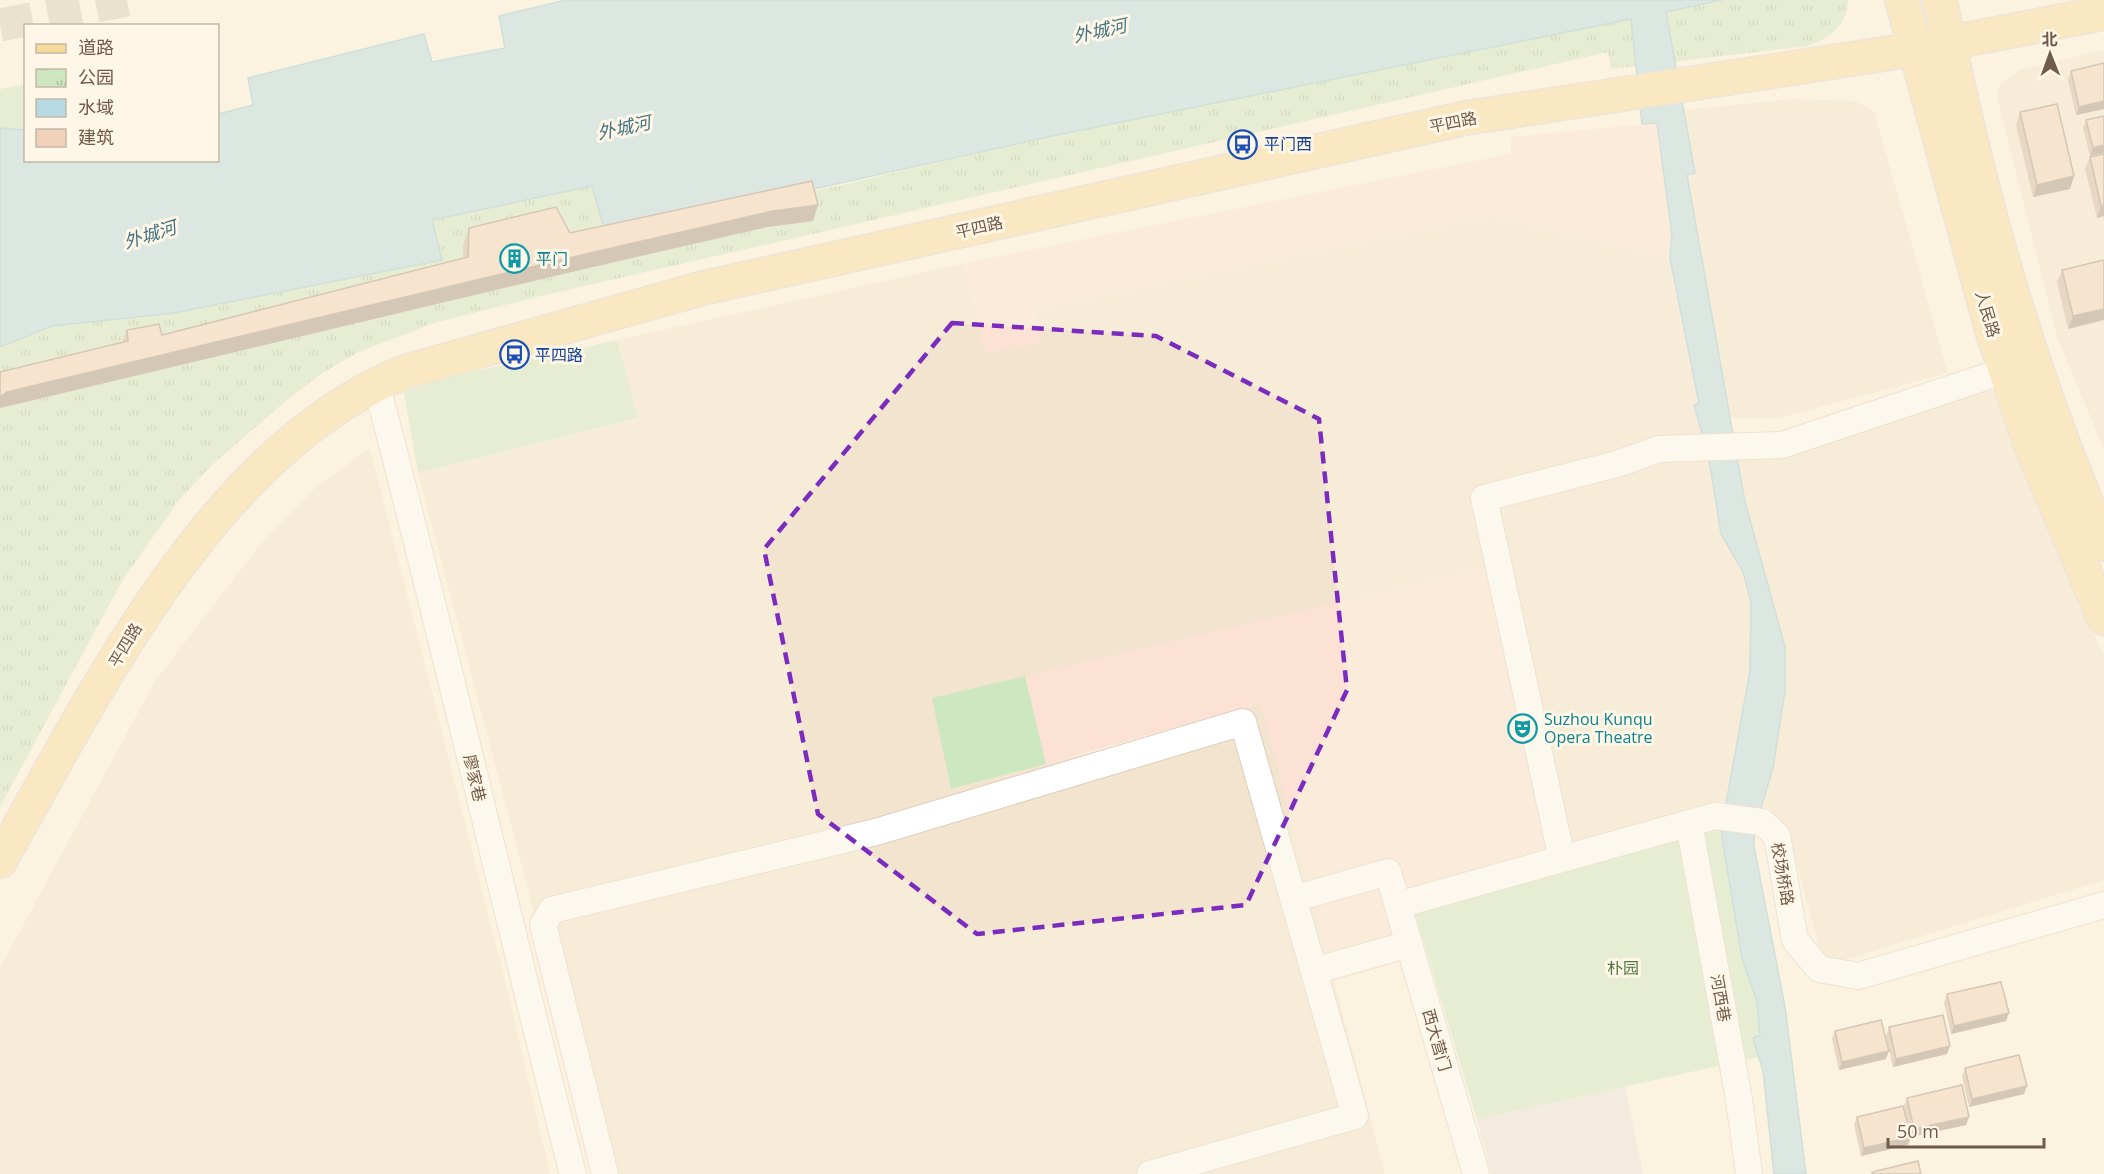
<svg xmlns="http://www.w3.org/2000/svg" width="2104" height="1174" viewBox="0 0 2104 1174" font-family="'Open Sans','Noto Sans SC',sans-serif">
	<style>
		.residential { fill: #f2e4cf }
		.commercial { fill: #fbe2d4 }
		.industrial { fill: #e9e3dc }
		.green { fill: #cde7c0 }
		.park { fill: url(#park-tufts) }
		.water { fill: #b6d9e3; stroke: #9dc8d4; stroke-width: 1.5 }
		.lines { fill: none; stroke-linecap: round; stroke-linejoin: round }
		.highway-tunnel { stroke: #d8ccba; stroke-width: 33; stroke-dasharray: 33 16; stroke-linecap: butt }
		.minor-casing { stroke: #decfbd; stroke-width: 28 }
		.major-casing { stroke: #dad4d0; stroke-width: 36 }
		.minor { stroke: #fff; stroke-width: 26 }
		.major { stroke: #f7db9b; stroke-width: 33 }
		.wall { fill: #ceb59f }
		.shaded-wall { fill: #a79382 }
		.building { fill: #efd2b9; stroke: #a79382; stroke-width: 1.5 }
		.marked { fill: none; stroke: #7b2cbf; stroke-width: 4.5; stroke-dasharray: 12 8; stroke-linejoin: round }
		.labels { text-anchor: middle; stroke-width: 6; stroke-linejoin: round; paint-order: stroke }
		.street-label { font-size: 16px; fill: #705a49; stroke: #fef6e6 }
		.transit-label { font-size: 16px; fill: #164399; stroke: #fef6e6; text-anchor: start }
		.culture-label { font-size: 16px; fill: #0d838f; stroke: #fef6e6; text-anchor: start }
		.park-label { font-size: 16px; fill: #527b44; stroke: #fef6e6 }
		.water-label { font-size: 18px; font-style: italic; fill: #447483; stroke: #fef6e6 }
	</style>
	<defs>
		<pattern id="park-tufts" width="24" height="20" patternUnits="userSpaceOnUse" patternTransform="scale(1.5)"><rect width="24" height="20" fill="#cde7c0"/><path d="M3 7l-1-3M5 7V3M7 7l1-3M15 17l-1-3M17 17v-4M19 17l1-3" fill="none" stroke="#abbe9e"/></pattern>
	</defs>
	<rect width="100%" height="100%" fill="#fbf2e0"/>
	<path class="residential" d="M2104 50V450L2057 337 1997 97 1999 85 2019 70Z
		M1792 99 1855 101 1874 111 1948 373 1775 419 1729 418 1687 175 1695 173 1684 110Z
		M1491 216 1670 258 1699 403 1695 404 1709 459 1982 388 1995 392 2050 535 2104 656V880L1848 959H1829L1821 954 1788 832 1769 808 1720 801 1566 845 1496 566 951 789 1116 746 1261 703 1385 1174H598L530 897 418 473 637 419 617 340 965 263 987 353 1033 309Z
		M370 448 510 1001 550 1174H0V968L155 681 263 541 316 487Z"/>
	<path class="commercial" d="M1657 123 1672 235 1670 258 1491 216 1033 309 1041 343 986 353 965 263 1511 154V137Z
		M1496 565 1566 845 1383 898 1400 962 1334 980 1261 703 1046 764 1025 676Z"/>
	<path class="industrial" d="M1625 1086 1643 1174H1491L1477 1119Z"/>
	<path class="green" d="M25 84V130L0 128V89Z
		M617 340 638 418 418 473 404 392 444 378Z
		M1025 676 1046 764 951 789 932 698Z
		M1723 820 1742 959 1757 1001 1760 1036 1753 1038 1759 1057 1477 1119 1413 907Z"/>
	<path class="park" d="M1722 0H1848C1847 26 1831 38 1807 46L1611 69 1608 52 545 295 434 323 359 352 324 372 288 399 211 466 179 500 122 581 0 807V347L52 326 174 313 442 259 432 220 592 186 606 234 842 185 1057 135Z"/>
	<path class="water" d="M566 0H1722L1666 12 1695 173 1687 175 1745 502 1785 647V691L1773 768 1754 831V846L1785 1007 1806 1174H1774L1763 1071 1753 1038 1760 1035 1757 1001 1742 959 1722 838 1723 820 1750 671 1751 602 1743 572 1721 534 1709 459 1694 405 1699 403 1670 258 1672 235 1657 123 1642 124 1631 19 1057 135 606 235 592 186 432 220 442 260 174 313 52 326 0 347V128L25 130 26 160H218V114L253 105 248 78 424 34 432 62 505 48 499 16Z"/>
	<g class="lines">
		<path class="highway-tunnel" d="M0 25 127 0"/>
		<defs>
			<path id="minor" d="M376 383C446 646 505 911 573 1174
				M1689 823 1739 1099 1749 1174
				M1562 859 1484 498 1617 464 1659 449 1782 445 2006 370
				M1293 899 1388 872 1476 1174
				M1398 905 1715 816 1762 822 1777 836 1795 940 1819 969 1858 976 2104 905
				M1314 971 1409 944
				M605 1174 543 925 552 910 876 832 1243 722 1355 1116 1150 1174"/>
			<path id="major" d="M1902 0 1993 334 2032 448 2104 618
				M1940 0C1978 189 2026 366 2104 544
				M0 861C95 693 217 443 408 371L703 288 1466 118 1917 49 2104 13"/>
		</defs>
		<use href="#minor" class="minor-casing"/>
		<use href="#major" class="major-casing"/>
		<use href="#minor" class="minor"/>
		<use href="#major" class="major"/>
	</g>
	<path class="wall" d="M2104 63V109L2076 115 2068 80 2071 71Z
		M2020 112 2074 176 2070 189 2033 197 2016 125Z
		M2104 116V153L2090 156 2083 128 2086 120Z
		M2104 154V216L2097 218 2085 169 2090 157Z
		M813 221 767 227 584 269 0 408V372L122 342 127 330 162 335 463 258V244L469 228 570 233Z
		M2104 260 2068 329 2057 282 2062 270Z
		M1947 994 2006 1021 1951 1034 1944 1003Z
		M1889 1027 1950 1046 1947 1054 1893 1067 1886 1036Z
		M1835 1031 1886 1059 1839 1070 1832 1039Z
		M1965 1068 2024 1094 1969 1107 1962 1076Z
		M1907 1098 1969 1117 1966 1125 1911 1137 1904 1106Z
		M1857 1117 1911 1137 1908 1145 1861 1156 1854 1125Z"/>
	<path class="shaded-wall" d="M2104 101V109L2076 115 2079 107Z
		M2104 145V153L2090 156 2093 148Z
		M2074 176 2070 189 2033 197 2037 185Z
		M818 205 813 221 767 227 584 269 0 408V397L7 392 590 253 773 211Z
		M2104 205V216L2097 218 2101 206Z
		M2104 309V320L2068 329 2073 316Z
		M2009 1013 2006 1021 1951 1034 1954 1026Z
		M1950 1046 1947 1054 1893 1067 1896 1059Z
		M1889 1051 1886 1059 1839 1070 1842 1062Z
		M2027 1086 2024 1094 1969 1107 1972 1099Z
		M1969 1117 1966 1125 1911 1137 1914 1129Z
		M1911 1137 1908 1145 1861 1156 1864 1148Z"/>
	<path class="building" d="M2104 63V101L2079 107 2071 71Z
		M2057 104 2074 176 2037 185 2020 112Z
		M2104 116V145L2093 148 2086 120Z
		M2104 154V205L2101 206 2090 157Z
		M812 181 818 205 773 211 590 253 7 392 0 397V372L128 341 127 330 159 324 162 335 468 257 469 228 556 207 570 233Z
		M2104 260V309L2073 316 2062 270Z
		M2001 982 2009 1013 1954 1026 1947 994Z
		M1943 1015 1950 1046 1896 1059 1889 1027Z
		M1881 1020 1889 1051 1842 1062 1835 1031Z
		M2019 1055 2027 1086 1972 1099 1965 1068Z
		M1962 1085 1969 1117 1914 1129 1907 1098Z
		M1903 1106 1911 1137 1864 1148 1857 1117Z
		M1918 1161 1921 1174H1872V1172Z"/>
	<path d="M0 0H2104V1174H0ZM952 323 1156 336 1319 419 1347 690 1246 905 977 934 818 814 764 549Z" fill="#fbf2e0" fill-opacity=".55" fill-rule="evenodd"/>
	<path class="marked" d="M952 323 1156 336 1319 419 1347 690 1246 905 977 934 818 814 764 549Z"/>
	<defs>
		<symbol id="bus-ring" viewBox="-11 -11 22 22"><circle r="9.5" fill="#fef6e6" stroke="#1a4fb4" stroke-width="1.5"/><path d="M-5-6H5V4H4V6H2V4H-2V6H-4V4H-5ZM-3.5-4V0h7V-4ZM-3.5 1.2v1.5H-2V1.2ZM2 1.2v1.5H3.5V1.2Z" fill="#1a4fb4"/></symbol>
		<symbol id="building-ring" viewBox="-11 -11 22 22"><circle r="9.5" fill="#fef6e6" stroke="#0f9aa8" stroke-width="1.5"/><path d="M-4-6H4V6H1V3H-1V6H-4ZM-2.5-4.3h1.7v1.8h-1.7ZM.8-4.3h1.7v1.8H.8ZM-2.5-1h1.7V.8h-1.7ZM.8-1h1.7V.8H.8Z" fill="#0f9aa8"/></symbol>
		<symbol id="theatre-ring" viewBox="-11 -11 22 22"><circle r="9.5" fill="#fef6e6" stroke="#0f9aa8" stroke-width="1.5"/><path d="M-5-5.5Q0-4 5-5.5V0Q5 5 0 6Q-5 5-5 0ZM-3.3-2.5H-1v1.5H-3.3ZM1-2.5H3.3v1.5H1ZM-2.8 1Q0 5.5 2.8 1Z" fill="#0f9aa8"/></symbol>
	</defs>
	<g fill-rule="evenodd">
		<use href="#bus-ring" x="1226" y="128" width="33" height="33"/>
		<use href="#building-ring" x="498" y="242" width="33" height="33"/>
		<use href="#bus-ring" x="498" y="338" width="33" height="33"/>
		<use href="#theatre-ring" x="1506" y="712" width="33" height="33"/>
	</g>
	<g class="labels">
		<g class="street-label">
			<text transform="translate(1453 122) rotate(-11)" y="6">平四路</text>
			<text transform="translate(979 227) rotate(-13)" y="6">平四路</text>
			<text transform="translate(1988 314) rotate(74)" y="6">人民路</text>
			<text transform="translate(125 645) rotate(-59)" y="6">平四路</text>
			<text transform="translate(475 778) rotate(77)" y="6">廖家巷</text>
			<text transform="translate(1783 874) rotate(80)" y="6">校场桥路</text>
			<text transform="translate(1721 998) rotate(80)" y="6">河西巷</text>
			<text transform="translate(1437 1040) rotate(74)" y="6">西大营门</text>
		</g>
		<g class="transit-label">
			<text x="1264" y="150">平门西</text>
			<text x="535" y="361">平四路</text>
		</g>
		<g class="culture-label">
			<text x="536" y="265">平门</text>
			<text x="1544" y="725">Suzhou Kunqu<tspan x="1544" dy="18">Opera Theatre</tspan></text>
		</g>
		<g class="park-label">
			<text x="1623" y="974">朴园</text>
		</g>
		<g class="water-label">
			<text transform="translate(1100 31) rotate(-12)" y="6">外城河</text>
			<text transform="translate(624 128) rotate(-12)" y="6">外城河</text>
			<text transform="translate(150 235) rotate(-17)" y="6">外城河</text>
		</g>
	</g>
	<rect x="24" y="24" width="195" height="138" fill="#fef6e6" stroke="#c5b8a7" stroke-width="1.5"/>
	<rect x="36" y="44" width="30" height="9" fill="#f7db9b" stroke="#c5b8a7" stroke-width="1.5"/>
	<text x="78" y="54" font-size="18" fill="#705a49">道路</text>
	<rect x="36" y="69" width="30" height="18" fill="url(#park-tufts)" stroke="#c5b8a7" stroke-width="1.5"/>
	<text x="78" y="84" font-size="18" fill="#705a49">公园</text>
	<rect x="36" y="99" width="30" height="18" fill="#b6d9e3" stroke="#c5b8a7" stroke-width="1.5"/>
	<text x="78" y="114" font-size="18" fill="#705a49">水域</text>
	<rect x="36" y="129" width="30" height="18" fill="#efd2b9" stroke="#c5b8a7" stroke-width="1.5"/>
	<text x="78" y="144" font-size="18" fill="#705a49">建筑</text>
	<g transform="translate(2050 54) rotate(359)" stroke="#fef6e6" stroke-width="4.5" paint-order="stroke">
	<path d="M0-4.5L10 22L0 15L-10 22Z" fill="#705a49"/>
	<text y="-9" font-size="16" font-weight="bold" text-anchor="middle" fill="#705a49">北</text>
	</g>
	<path d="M1888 1138v9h156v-9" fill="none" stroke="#705a49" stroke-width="3"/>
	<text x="1897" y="1138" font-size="18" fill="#705a49" stroke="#fef6e6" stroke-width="4.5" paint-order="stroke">50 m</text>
</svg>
